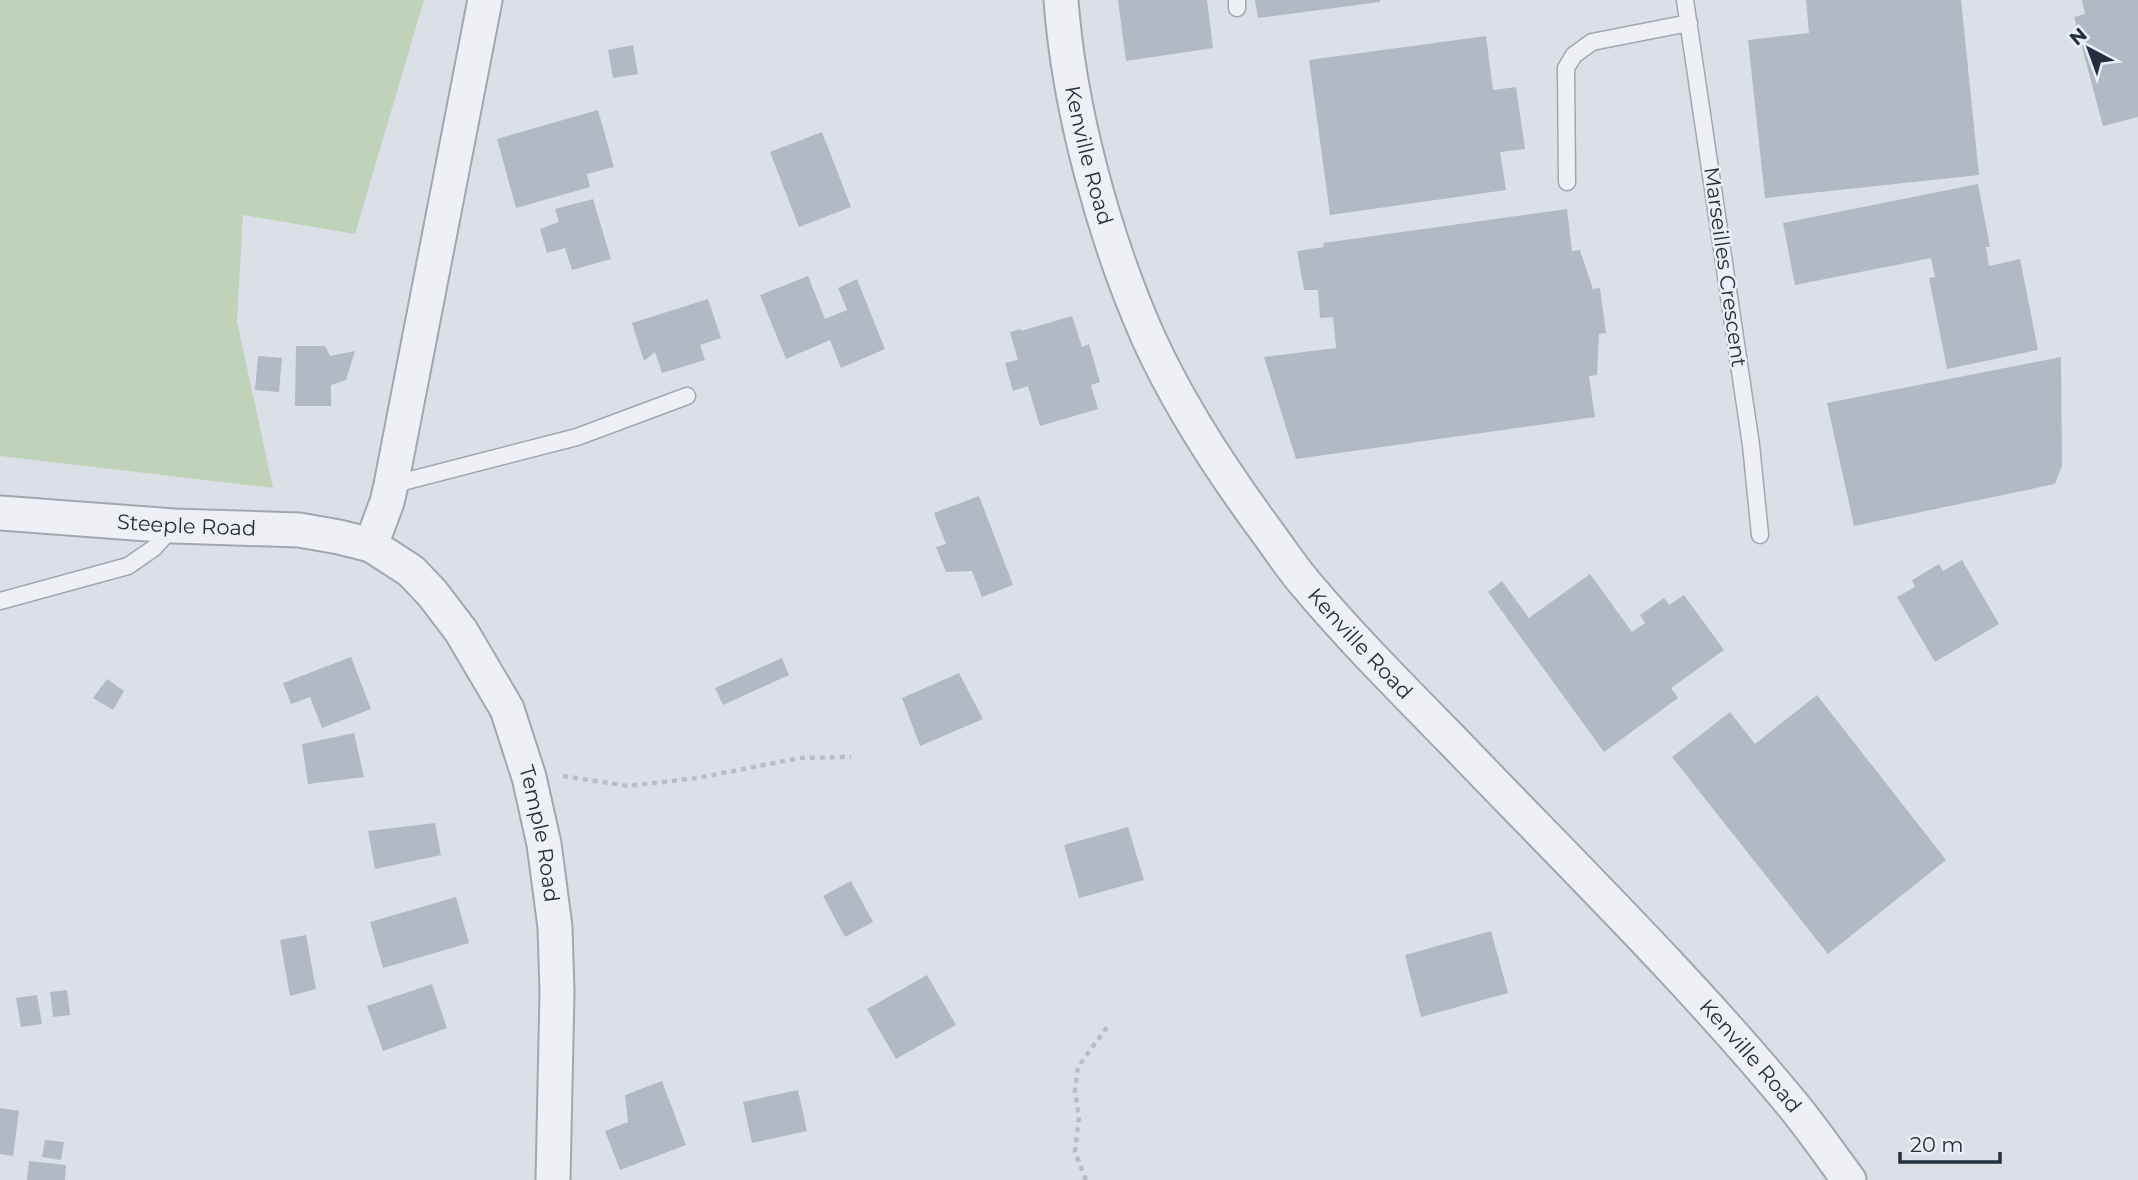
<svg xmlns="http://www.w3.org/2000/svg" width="2138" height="1180" viewBox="0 0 2138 1180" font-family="Montserrat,sans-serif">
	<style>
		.green { fill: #c1d2bb }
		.building { fill: #b1b9c4 }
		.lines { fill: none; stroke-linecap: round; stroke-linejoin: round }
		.lane-casing { stroke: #a0a7b1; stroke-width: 19 }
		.street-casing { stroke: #a0a7b1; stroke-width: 37 }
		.path { stroke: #b9bec5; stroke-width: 4.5; stroke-dasharray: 5 5; stroke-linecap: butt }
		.lane { stroke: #eef0f5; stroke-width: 16 }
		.street { stroke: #eef0f5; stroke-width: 33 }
		.labels { text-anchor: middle; stroke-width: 5; stroke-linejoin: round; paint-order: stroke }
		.street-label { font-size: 21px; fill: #232e3e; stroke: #eaeff5 }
	</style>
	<rect width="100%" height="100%" fill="#dbe0e7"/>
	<path class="green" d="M0 0H424L355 234 243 215 237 321 273 488 0 456Z"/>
	<path class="building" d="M1118 0H1207L1213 48 1126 61Z
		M1255 0H1380V2L1258 18Z
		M1806 0H1961L1979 175 1765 198 1748 40 1809 33Z
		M2082 0H2138V117L2103 126 2074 17 2085 14Z
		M1486 36 1493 90 1516 87 1525 149 1500 152 1506 190 1330 215 1309 60Z
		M633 45 638 74 613 78 608 50Z
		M598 110 614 167 587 174 590 187 516 208 497 139Z
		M822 132 851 207 799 227 770 152Z
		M1978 184 1990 247H1986L1989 266 2020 259 2038 350 1947 369 1929 278 1935 277 1931 258 1795 285 1783 223Z
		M593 199 611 259 572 270 565 248 547 253 540 229 559 222 555 209Z
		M1567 209 1572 251 1580 250 1593 289 1600 288 1606 333 1599 334 1597 375 1589 376 1595 417 1296 459 1264 357 1336 348 1333 317 1320 318 1318 290H1304L1297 251 1324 247 1323 243Z
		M808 276 825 319 847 310 838 288 857 279 885 349 841 368 830 340 786 359 760 295Z
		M708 299 721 338 700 345 705 360 662 373 655 352 644 361 632 323Z
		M1072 316 1082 347 1089 344 1100 382 1091 385 1098 409 1040 426 1028 386 1013 391 1005 363 1018 360 1010 332 1021 329V331Z
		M296 346H325L330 356 355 351 346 380 331 385V406H295Z
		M258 356 282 358 279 392 255 390Z
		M2061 357 2062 466 2055 484 1854 526 1827 403Z
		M979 496 1013 585 982 597 972 571 946 572 936 547 946 544 934 513Z
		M1962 560 1999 624 1935 662 1897 597 1915 587 1912 580 1939 564 1943 571Z
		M1590 574 1632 632 1645 623 1640 615 1664 598 1669 605 1684 595 1724 650 1671 688 1678 698 1604 752 1488 592 1502 581 1529 618Z
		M351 657 371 709 322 728 310 697 291 704 283 683Z
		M782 658 789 675 723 705 715 688Z
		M959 673 983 719 920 746 902 698Z
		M107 679 124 691 113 710 93 698Z
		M1817 695 1946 860 1828 954 1672 757 1730 712 1755 744Z
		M354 733 364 777 308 784 302 744Z
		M435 823 441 855 375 869 368 831Z
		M1128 827 1144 880 1079 898 1064 845Z
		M851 881 873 922 845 937 823 896Z
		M456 897 469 943 383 968 370 922Z
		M1491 931 1508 993 1421 1017 1405 955Z
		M306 935 316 989 290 996 280 940Z
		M927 975 956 1025 896 1059 867 1009Z
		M432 984 447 1028 383 1051 367 1006Z
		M67 990 70 1015 53 1017 50 992Z
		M37 995 42 1024 21 1027 16 998Z
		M662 1081 686 1145 620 1170 605 1131 628 1122 625 1095Z
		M798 1090 807 1131 752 1143 743 1102Z
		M0 1108 19 1111 13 1156 0 1154Z
		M45 1140 64 1142 61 1160 42 1157Z
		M29 1161 66 1165 65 1180H27Z"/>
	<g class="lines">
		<defs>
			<path id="lane" d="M1237 0V8
				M1685 0 1751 445 1760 535
				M1567 182 1566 68 1574 55 1592 42 1689 23
				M391 485 577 437 687 396
				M0 601 128 566 154 548 172 528"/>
			<g id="street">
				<path id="s1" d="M1061 0C1069 109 1104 237 1148 337 1180 408 1224 474 1270 536 1281 551 1292 568 1305 583 1351 638 1403 690 1454 742 1568 861 1687 977 1792 1104 1812 1128 1830 1155 1849 1180"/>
				<path id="s2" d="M0 513 174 526 299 530 339 537 371 545 411 571 432 593 461 631 507 709 529 777 544 844 555 927 557 992 553 1180"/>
				<path d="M371 545 387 502 391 485 485 0"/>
			</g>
		</defs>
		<use href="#lane" class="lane-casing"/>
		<use href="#street" class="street-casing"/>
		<path class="path" d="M563 776 628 786 697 778 800 758 851 757
			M1086 1180 1075 1152 1079 1117 1075 1091 1078 1067 1110 1023"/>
		<use href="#lane" class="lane"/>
		<use href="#street" class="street"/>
	</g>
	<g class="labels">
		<g class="street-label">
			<text dy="7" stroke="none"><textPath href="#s1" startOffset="158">Kenville Road</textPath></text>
			<text transform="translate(1725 267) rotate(82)" y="7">Marseilles Crescent</text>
			<text dy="7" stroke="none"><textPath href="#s2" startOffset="187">Steeple Road</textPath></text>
			<text dy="7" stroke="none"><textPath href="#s1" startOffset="724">Kenville Road</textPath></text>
			<text dy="7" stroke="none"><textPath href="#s2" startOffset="719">Temple Road</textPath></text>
			<text dy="7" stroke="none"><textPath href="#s1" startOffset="1292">Kenville Road</textPath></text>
		</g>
	</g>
	<g transform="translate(2089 49) rotate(319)" stroke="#eaeff5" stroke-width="5" paint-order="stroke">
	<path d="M0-5L12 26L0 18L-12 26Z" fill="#232e3e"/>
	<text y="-10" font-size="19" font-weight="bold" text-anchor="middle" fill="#232e3e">N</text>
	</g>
	<path d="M1900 1152v10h100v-10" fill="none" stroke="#232e3e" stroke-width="3.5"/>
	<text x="1910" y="1152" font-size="21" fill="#232e3e" stroke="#eaeff5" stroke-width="5" paint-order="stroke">20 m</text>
</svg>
